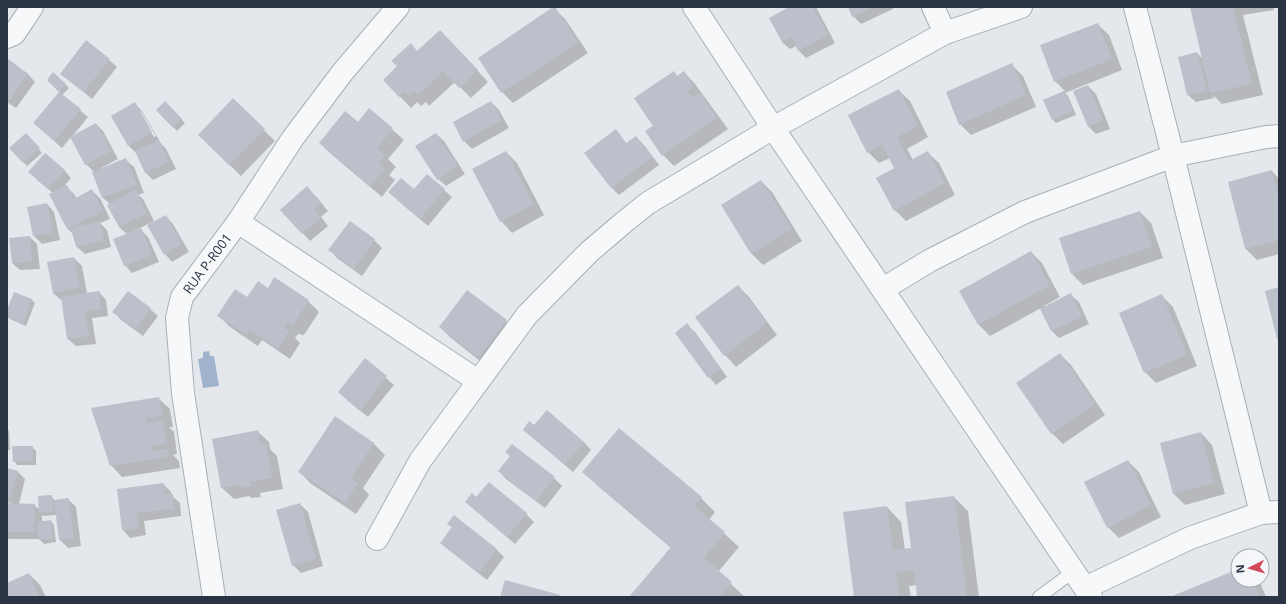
<svg xmlns="http://www.w3.org/2000/svg" width="1286" height="604" viewBox="0 0 1286 604" font-family="'Open Sans',sans-serif">
	<style>
		.water { fill: #9fb4cc }
		.shadow { fill: #0003; fill-rule: evenodd }
		.building { fill: #bbc0ca }
		.lines { fill: none; stroke-linecap: round; stroke-linejoin: round }
		.service-casing { stroke: #a9aeb7; stroke-width: 14 }
		.minor-casing { stroke: #a9aeb7; stroke-width: 24 }
		.service { stroke: #f7f8fa; stroke-width: 12 }
		.minor { stroke: #f7f8fa; stroke-width: 22 }
		.labels { text-anchor: middle; stroke-width: 4; stroke-linejoin: round; paint-order: stroke }
		.street-label { font-size: 13px; fill: #2b3445; stroke: #f4f6f9 }
	</style>
	<rect width="100%" height="100%" fill="#e4e7ec"/>
	<path class="water" d="M209 351 210 356H214L219 386 203 388 198 359 203 358V352Z"/>
	<path class="shadow" d="M791 7H816L835 43 806 58 799 51 796 46 790 49 782 42Z
		M849 7H892L893 9 861 24 853 16Z
		M1191 7H1273L1274 10 1243 15 1263 95 1222 104 1213 95 1214 98 1196 102 1188 95 1179 58 1197 53 1203 59Z
		M554 8 565 19 588 53 513 103 502 92 479 58Z
		M1097 24 1109 35 1122 70 1065 93 1068 96 1076 115 1056 123 1053 120 1044 100 1065 91 1055 81Z
		M451 42 488 82 471 98 455 82 429 106 426 102 421 106 417 102 411 108 384 80 418 52Z
		M7 59 28 74 35 82 16 108 7 102Z
		M109 60 117 67 92 99 61 74Z
		M1012 65 1023 76 1036 107 971 135 960 124Z
		M673 72 678 77 684 72 695 84 728 129 674 166 663 155 647 132 655 126Z
		M54 73 69 88 62 95 88 117 72 137 96 124 103 131 118 159 101 168 102 169 126 160 134 167 144 193 138 195 143 199 154 221 134 231V232L141 230 148 237 159 262 132 273 125 265 128 235 119 227 110 204 103 198 94 172 86 164 71 137 62 148 34 123 60 92 48 80Z
		M1088 86 1096 94 1110 129 1096 134 1089 127 1075 92Z
		M898 90 910 101 928 137 907 149 913 160 927 152 939 163 955 195 906 221 895 210 896 169 890 158 879 163 868 152Z
		M233 100 275 141 241 176 199 135Z
		M165 102 185 123 177 131 158 110Z
		M491 102 499 110 509 128 472 149 464 141Z
		M135 104 142 111 159 140H158L166 149 176 169 153 180 145 172 136 153 129 146 112 117ZM139 111H141L156 136 154 137Z
		M369 109 404 140 388 159 396 167 389 175 395 180 382 197 331 154 320 143 358 123Z
		M615 131 627 144 636 137 644 145 659 165 619 195 612 188 586 153Z
		M436 134 444 141 465 174 446 186 438 179Z
		M29 138 42 153 27 166 10 148Z
		M506 152 517 163 544 215 512 233 501 221Z
		M64 170 71 178 65 185 74 194 77 199 92 191 100 198 110 219 100 223 107 230 111 247 85 254 77 247 74 235 67 228 53 193 37 180Z
		M1272 171 1279 179V254L1257 260 1246 249Z
		M427 175 452 197 428 226 397 200 414 191Z
		M761 181 772 192 802 241 763 265 752 254 722 205Z
		M315 195 328 211 321 217 328 226 310 241 282 210Z
		M47 204 54 212 60 240 42 244 34 236 28 208Z
		M1140 212 1151 223 1163 258 1083 285 1072 274Z
		M166 216 173 224 189 252 172 262 165 254Z
		M350 222 374 240 382 248 362 276 337 258 330 250Z
		M30 237 37 244 40 269 20 270 12 263Z
		M1031 252 1042 263 1060 297 1044 306 1045 307 1071 295 1079 302 1089 324 1059 338 1052 331 1041 308 990 336 979 325 960 291Z
		M74 258 82 266 87 294 99 292 106 300 108 316 92 318 96 344 76 346 68 339 63 300H61L53 293Z
		M738 286 749 297 777 335 736 367 725 355Z
		M268 289 308 301 319 312 304 335 298 334 295 338 300 343 290 359 262 340 258 346 230 327 219 316 247 299Z
		M1162 296 1173 307 1197 366 1156 383 1145 372Z
		M31 299 35 303 26 326 10 319 7 316V313Z
		M150 309 158 316 143 336 121 320 114 312Z
		M506 321 517 332 489 368 451 338 440 327Z
		M687 325 695 332 727 377 716 385 709 377Z
		M1060 354 1071 365 1105 415 1063 444 1052 433Z
		M365 360 394 385 368 417 347 400Z
		M158 398 170 409 173 427H169L174 432 177 454 173 455 179 461 180 468 122 477 111 465Z
		M335 418 374 444 385 455 363 488 369 495 356 514 310 483 299 471Z
		M534 427 584 442 591 450 573 472 524 430Z
		M7 429 9 431 10 450H7Z
		M257 431 269 442 270 449 277 456 283 489 260 493 261 497 251 498 249 496 234 499 222 488Z
		M1201 433 1212 445 1225 494 1185 505 1174 494Z
		M512 445 554 478 562 486 545 508 506 479 499 471 511 456Z
		M32 447 36 451V465H17L14 461Z
		M1128 461 1139 472 1161 517 1119 538 1108 527Z
		M7 469 18 472 25 479 19 504 34 505 40 510 51 496 55 501 68 499 76 507 81 546 68 548 60 540 57 515 43 516 42 514V522L51 521 54 525 56 542 44 544 39 539H9L7 537V504L13 503 7 502Z
		M583 472 701 498 715 512 709 520 739 547 718 572 745 597H631L671 548 598 486Z
		M163 484 171 492V495L180 503 181 516 144 521 146 535 130 538 123 530 118 490Z
		M954 497 968 511 979 597H918L917 585 909 586 911 597H855L887 507 901 522 905 550 912 549Z
		M476 498 526 514 534 522 515 544 474 509Z
		M300 504 308 512 323 566 301 573 293 565Z
		M454 517 497 550 504 557 487 580 449 550 441 543 453 528 448 524Z
		M1238 570V580H1259L1266 597H1173Z
		M29 574 40 585 46 597H7V584Z"/>
	<path class="building" d="M553 7H555L578 42 501 93 478 58Z
		M789 7H813L828 35 798 51 791 37 782 42 769 18Z
		M848 7H874L852 17Z
		M1190 7H1233L1252 84 1210 93Z
		M1098 23 1112 59 1054 82 1040 45Z
		M440 30 478 70 459 88 443 71 418 95 414 91 409 96 405 92 399 97 383 80 397 66 391 61 411 43 417 51Z
		M86 40 110 59 84 92 60 74Z
		M1197 52 1207 91 1187 95 1178 57Z
		M7 58 28 74 8 102 7 101Z
		M1012 63 1026 95 959 125 946 92Z
		M674 71 677 76 684 71 694 87 688 91 693 98 700 93 717 118 662 156 645 131 653 126 634 98Z
		M53 72 66 84 59 92 81 109 54 141 33 123 59 92 47 80Z
		M1088 85 1103 121 1088 127 1073 91Z
		M899 89 918 126 897 137 909 161 928 151 945 183 894 211 876 178 898 166 894 168 882 145 867 153 848 115Z
		M1064 91 1073 111 1052 120 1043 100Z
		M233 98 265 129 229 165 198 135Z
		M165 101 182 119 173 128 156 110Z
		M491 101 502 120 463 142 453 122Z
		M135 102 152 132 128 146 111 116Z
		M369 108 393 128 377 148 385 155 379 163 385 169 370 186 319 143 345 111 358 122Z
		M96 123 111 151 85 165 70 137Z
		M616 129 626 143 636 136 652 157 611 188 584 153Z
		M26 133 40 148 23 163 9 148Z
		M436 133 458 166 437 180 415 146Z
		M159 140 169 162 145 173 135 151Z
		M506 151 534 204 500 222 472 169Z
		M45 153 65 170 48 189 28 172Z
		M126 158 137 185 102 198 92 172Z
		M1272 170 1279 197V240L1245 249 1228 182Z
		M427 174 445 189 420 219 388 192 401 178 414 189Z
		M761 180 792 229 751 254 721 205Z
		M67 185 74 199 92 189 103 211 67 229 49 194Z
		M307 186 321 203 314 209 321 217 302 234 280 210Z
		M135 190 147 213 119 227 107 205Z
		M47 203 53 233 33 236 27 207Z
		M1140 211 1152 247 1071 274 1059 238Z
		M166 215 182 244 164 255 147 225Z
		M100 221 104 240 76 247 71 228Z
		M350 221 375 239 354 269 328 250Z
		M141 228 152 255 124 266 113 239Z
		M30 236 32 261 12 263 9 238Z
		M1031 251 1050 285 978 325 959 291Z
		M74 257 80 288 53 293 47 262Z
		M274 277 309 300 293 325 287 323 284 328 290 331 278 349 250 330 247 335 217 316 235 289 247 297 258 281 268 288Z
		M738 285 767 323 724 356 695 317Z
		M1279 287V339H1277L1265 291Z
		M467 290 507 320 478 357 439 327Z
		M99 291 101 309 85 311 89 336 67 339 61 297Z
		M128 291 151 308 135 329 112 312Z
		M14 292 32 299 23 323 7 317V310Z
		M1071 293 1082 317 1051 331 1040 309Z
		M1162 294 1187 355 1144 373 1119 313Z
		M687 323 721 369 708 378 675 333Z
		M1060 353 1095 404 1051 434 1016 383Z
		M365 358 387 376 360 411 338 392Z
		M159 397 163 416 146 418 147 424 163 420 167 443 151 447 152 451 168 449 169 457 110 466 91 408Z
		M547 410 584 442 565 465 523 430 529 421 534 425Z
		M335 416 374 443 351 478 358 483 345 503 298 472Z
		M619 428 702 497 694 506 725 532 704 558 732 582 719 597H629L671 547 582 472Z
		M258 430 260 445 266 443 272 478 250 482V486L239 488V485L221 488 212 439Z
		M1201 432 1214 483 1173 494 1160 443Z
		M512 444 555 477 536 501 498 471 510 456 505 452Z
		M12 446H33V461L13 462Z
		M1128 460 1151 505 1107 528 1084 482Z
		M7 468 18 471 11 498 7 497Z
		M489 482 527 513 507 537 465 502 472 493 476 497Z
		M164 483 165 494H173L174 509 137 513 139 528 122 530 117 489Z
		M52 495 53 511 39 513 38 496Z
		M954 496 967 597H917L914 570 896 572 899 597H854L843 512 887 506 893 550 911 548 905 502Z
		M69 498 74 538 59 540 54 500Z
		M7 503 35 504 34 532H7Z
		M300 503 316 559 292 566 276 510Z
		M454 515 497 549 479 573 440 543 452 527 447 524Z
		M51 520 53 539 39 540 37 522Z
		M1238 569V580H1253L1260 597H1170Z
		M29 573 40 597H7V583Z
		M505 580 560 595 559 597H500Z"/>
	<g class="lines">
		<defs>
			<path id="service" d="M1039 597 1074 571"/>
			<g id="minor">
				<path d="M694 7 773 128 1091 597"/>
				<path d="M933 7 945 33"/>
				<path d="M1135 7 1173 156 1261 513"/>
				<path d="M7 37 14 34 32 7"/>
				<path d="M238 222 478 381"/>
				<path d="M883 289 929 261 1025 212 1173 156 1266 137 1279 136"/>
				<path d="M377 539 420 461 527 315 589 252 623 223 648 203 773 128 945 33 1021 7"/>
				<path d="M1085 588 1190 538 1261 513 1279 512"/>
				<path id="s1" d="M214 597 183 393 177 318 182 297 238 222 293 138 342 73 398 7"/>
			</g>
		</defs>
		<use href="#service" class="service-casing"/>
		<use href="#minor" class="minor-casing"/>
		<use href="#service" class="service"/>
		<use href="#minor" class="minor"/>
	</g>
	<g class="labels">
		<g class="street-label">
			<text dy="5" stroke="none"><textPath href="#s1" startOffset="345">RUA P-R001</textPath></text>
		</g>
	</g>
	<rect width="1286" height="604" fill="none" stroke="#2b3445" stroke-width="16"/>
	<g transform="translate(1250 568) rotate(265)"><circle r="19" fill="#f4f6f9" stroke="#a4a8b1"/>
	<path d="M0-3L7 15L0 10L-7 15Z" fill="#d1495b"/>
	<text y="-6" font-size="11" font-weight="bold" text-anchor="middle" fill="#2b3445">N</text>
	</g>
</svg>
